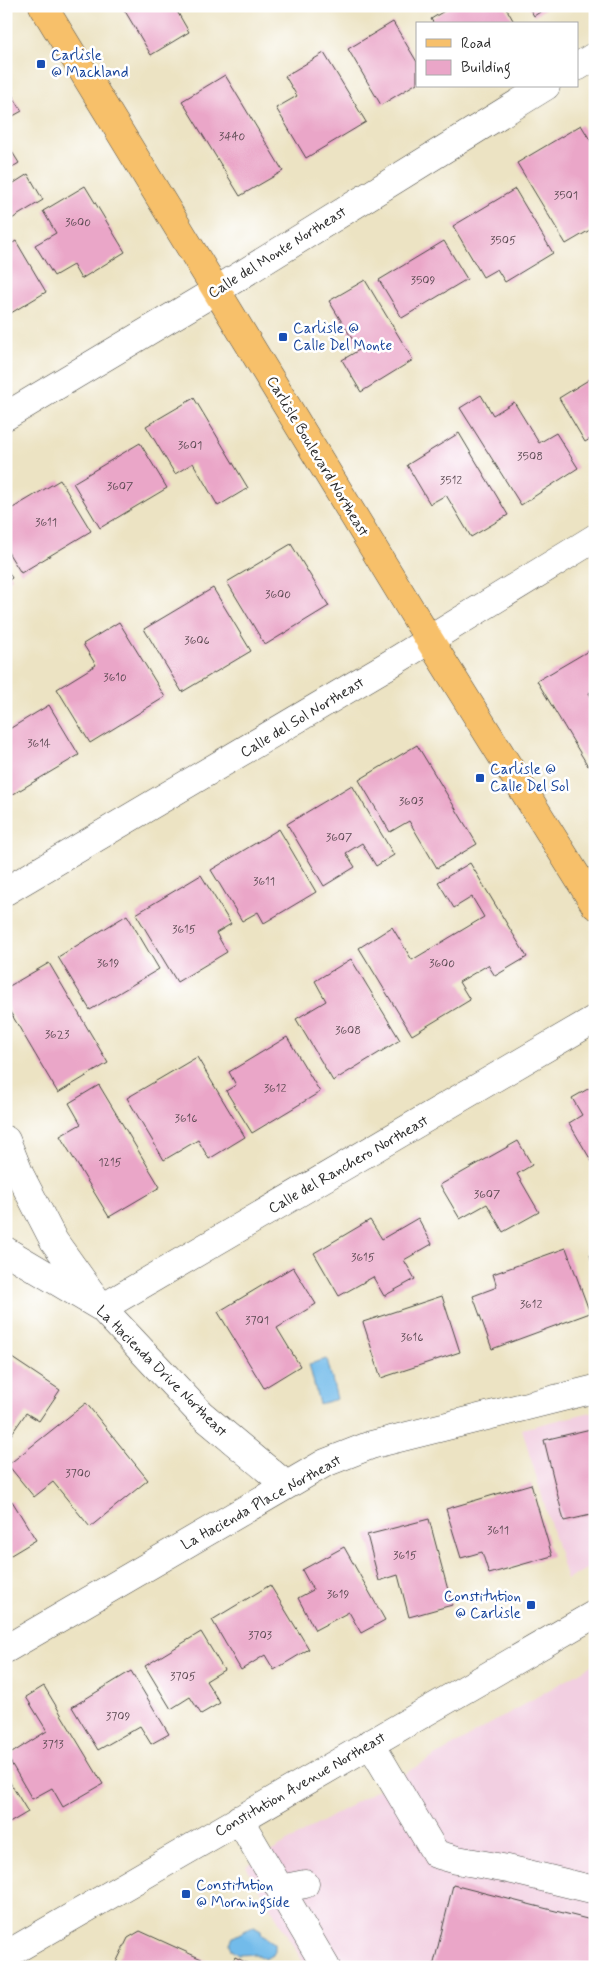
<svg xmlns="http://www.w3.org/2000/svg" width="601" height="1973" viewBox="0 0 601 1973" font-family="Mynerve,sans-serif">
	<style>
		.built { fill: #f2cfe1 }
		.water { fill: #72bbea; stroke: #4e738a }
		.building { fill: #eaa6c8 }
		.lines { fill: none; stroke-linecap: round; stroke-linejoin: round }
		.minor-casing { stroke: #484742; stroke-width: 29 }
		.major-casing { stroke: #484742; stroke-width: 29 }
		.minor { stroke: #fff; stroke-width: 28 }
		.major { stroke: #f7c06b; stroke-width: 28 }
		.transit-dot { fill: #1a4fb4; stroke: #fff; stroke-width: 2 }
		.labels { text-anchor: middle; stroke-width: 5; stroke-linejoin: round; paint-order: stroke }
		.number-label { font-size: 12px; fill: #5b4a52 }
		.transit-label { font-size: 15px; fill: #164399; stroke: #fff; text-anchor: start }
		.street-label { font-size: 15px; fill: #2b2b2b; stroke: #fff }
	</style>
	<rect width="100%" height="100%" fill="#fff"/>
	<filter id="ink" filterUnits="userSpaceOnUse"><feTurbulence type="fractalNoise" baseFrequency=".02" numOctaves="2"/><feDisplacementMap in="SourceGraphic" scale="10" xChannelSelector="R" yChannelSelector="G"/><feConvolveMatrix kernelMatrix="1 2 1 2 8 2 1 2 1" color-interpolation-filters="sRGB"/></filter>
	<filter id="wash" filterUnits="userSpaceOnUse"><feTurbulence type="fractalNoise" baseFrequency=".0096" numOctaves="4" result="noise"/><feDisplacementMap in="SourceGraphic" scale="20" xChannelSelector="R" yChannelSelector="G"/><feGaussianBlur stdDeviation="1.12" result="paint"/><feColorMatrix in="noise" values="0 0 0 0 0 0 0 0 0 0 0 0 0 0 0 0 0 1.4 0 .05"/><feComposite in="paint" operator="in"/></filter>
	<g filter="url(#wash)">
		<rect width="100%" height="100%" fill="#ece3c3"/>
		<path class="built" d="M595 1411V1564L567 1580 522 1429Z
			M595 1663V1967H306L246 1866Z"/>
		<path class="water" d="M327 1359 337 1399 319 1404 309 1364Z
			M254 1926 261 1930 262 1935 274 1943V1950L272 1955 265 1959 255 1954 238 1955 231 1950 230 1943 233 1937Z"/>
		<g id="blocks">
			<path class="building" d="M122 6H174L189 32 151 55Z
				M447 6H505L514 22 512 24H434L431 19 449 8Z
				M528 6H549L534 16Z
				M393 22 417 62V83L381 105 348 49Z
				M324 53 366 122 306 158 276 108 297 96 285 76Z
				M225 75 283 171 240 196 182 101Z
				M6 85 22 111 6 120Z
				M581 125 595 148V227L566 244 517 163Z
				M6 142 19 163 6 171Z
				M28 174 43 200 10 220 6 214V188Z
				M85 186 125 252 81 279 73 265 54 276 35 245 56 233 43 211Z
				M515 189 553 253 505 282 497 269 483 277 453 226Z
				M16 241 46 292 6 316V247Z
				M444 241 467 279 402 318 379 280Z
				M365 280 413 360 361 392 342 360 359 350 329 301Z
				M595 376V436L585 442 559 398Z
				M481 395 493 415 514 402 539 443 556 433 578 468 521 505 460 408Z
				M194 398 248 488 218 506 193 463 175 474 146 426Z
				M459 433 508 515 471 537 446 495 430 504 407 465Z
				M140 443 167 488 100 528 73 483Z
				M60 480 91 531 21 573 6 549V512Z
				M291 544 329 606 265 645 227 582Z
				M6 568 12 578 6 582Z
				M213 588 251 651 182 692 144 629Z
				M119 622 165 697 90 743 57 689 96 665 83 644Z
				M595 647V689L589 693 595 703V762L588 766 537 681Z
				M49 705 79 755 10 796 6 789V731Z
				M417 745 477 844 437 868 409 821 390 832 359 780Z
				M352 785 394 855 376 866 362 843 346 853 355 867 324 886 287 824Z
				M279 829 316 892 264 923 258 912 242 921 211 870Z
				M470 863 527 957 495 976 488 965 459 982 470 1000 412 1035 359 948 392 927 412 960 484 917 472 897 454 908 438 882Z
				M201 875 231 924 216 933 227 952 177 982 136 914Z
				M127 915 159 969 90 1010 58 957Z
				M351 959 400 1040 333 1081 296 1019 326 1001 315 981Z
				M49 963 108 1063 58 1093 6 1005V988Z
				M287 1037 320 1092 252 1133 226 1091 236 1085 229 1072Z
				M197 1057 245 1137 209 1159 198 1140 164 1160 127 1098Z
				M99 1085 160 1187 109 1217 60 1136 81 1124 69 1103Z
				M595 1085V1167L569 1123 582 1115 572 1098Z
				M518 1141 532 1165 517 1174 539 1212 503 1232 487 1204 460 1219 440 1185Z
				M418 1218 432 1244 404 1260 415 1279 384 1296 373 1277 339 1296 314 1253 370 1220 382 1239Z
				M566 1248 590 1313 492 1349 473 1296 497 1287 493 1274Z
				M595 1254V1270H594L590 1255Z
				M293 1267 316 1304 277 1328 300 1366 264 1388 218 1312Z
				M442 1296 460 1352 381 1378 363 1322Z
				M6 1354 60 1390 39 1421 26 1413 6 1442Z
				M86 1403 148 1480 90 1527 53 1482 34 1497 8 1465Z
				M595 1428V1514L564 1521 544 1440Z
				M531 1484 552 1556 489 1574 482 1552 461 1558 446 1509Z
				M12 1501 36 1540 6 1558V1504Z
				M429 1519 452 1605 409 1617 398 1575 379 1581 367 1535Z
				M344 1547 385 1620 361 1633 349 1612 315 1630 298 1598 313 1590 302 1570Z
				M270 1585 309 1649 274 1670 265 1655 241 1670 212 1620Z
				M201 1632 224 1670 206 1681 220 1703 201 1714 190 1697 171 1709 145 1666Z
				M131 1671 169 1734 151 1744 140 1726 98 1750 72 1707Z
				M44 1686 103 1784 63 1807 52 1788 32 1799 7 1756 47 1731 26 1697Z
				M6 1776 28 1812 6 1825Z
				M453 1885 595 1921V1967H433Z
				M140 1931 219 1967H114L128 1938Z
				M235 1957 255 1967H230Z"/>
		</g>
	</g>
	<g filter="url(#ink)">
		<use href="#blocks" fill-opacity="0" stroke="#484742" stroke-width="1"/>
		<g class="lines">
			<defs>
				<path id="minor" d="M577 67 595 56
					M6 416 217 290 546 86
					M6 891 390 664 595 538
					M6 1140 20 1175 54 1241 102 1308 595 1019
					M6 1251 102 1308 201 1414 286 1485
					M6 1649 325 1463 371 1445 595 1389
					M370 1743 436 1854 457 1860 508 1869 595 1890
					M239 1819 326 1967
					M280 1889 305 1884
					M6 1955 595 1614"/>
				<path id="major" d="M43 6 430 641 595 905"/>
			</defs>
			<use href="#minor" class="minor-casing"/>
			<use href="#major" class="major-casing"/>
			<use href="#minor" class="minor"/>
			<use href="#major" class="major"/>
		</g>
	</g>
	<g class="transit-dot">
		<rect x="36" y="59" width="10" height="10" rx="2.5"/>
		<rect x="278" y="332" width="10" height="10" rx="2.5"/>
		<rect x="475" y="773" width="10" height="10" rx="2.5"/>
		<rect x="526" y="1600" width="10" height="10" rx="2.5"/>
		<rect x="181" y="1889" width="10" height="10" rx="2.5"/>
	</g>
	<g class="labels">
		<g class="number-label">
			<text x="232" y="140">3440</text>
			<text x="566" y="199">3501</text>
			<text x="78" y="226">3600</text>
			<text x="503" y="244">3505</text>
			<text x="423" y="284">3509</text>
			<text x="190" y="449">3601</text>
			<text x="530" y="460">3508</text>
			<text x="451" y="484">3512</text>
			<text x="120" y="490">3607</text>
			<text x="46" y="526">3611</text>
			<text x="278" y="598">3600</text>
			<text x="197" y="644">3606</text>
			<text x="115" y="681">3610</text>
			<text x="39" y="747">3614</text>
			<text x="411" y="805">3603</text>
			<text x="339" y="841">3607</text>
			<text x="264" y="885">3611</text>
			<text x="184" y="933">3615</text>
			<text x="108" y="967">3619</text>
			<text x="442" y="967">3600</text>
			<text x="348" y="1034">3608</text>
			<text x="57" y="1038">3623</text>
			<text x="275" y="1092">3612</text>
			<text x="186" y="1122">3616</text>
			<text x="110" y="1166">1215</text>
			<text x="487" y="1198">3607</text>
			<text x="363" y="1261">3615</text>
			<text x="531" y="1308">3612</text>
			<text x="257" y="1324">3701</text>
			<text x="412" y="1341">3616</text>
			<text x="78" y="1477">3700</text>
			<text x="498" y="1534">3611</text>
			<text x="405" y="1559">3615</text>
			<text x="338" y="1598">3619</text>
			<text x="260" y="1639">3703</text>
			<text x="183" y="1680">3705</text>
			<text x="118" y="1720">3709</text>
			<text x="53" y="1748">3713</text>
		</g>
		<g class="transit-label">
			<text x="51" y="60">Carlisle<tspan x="51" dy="17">@ Mackland</tspan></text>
			<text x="293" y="333">Carlisle @<tspan x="293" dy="17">Calle Del Monte</tspan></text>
			<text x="490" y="774">Carlisle @<tspan x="490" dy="17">Calle Del Sol</tspan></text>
			<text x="521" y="1601" text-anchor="end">Constitution<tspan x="521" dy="17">@ Carlisle</tspan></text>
			<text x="196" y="1890">Constitution<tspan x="196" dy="17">@ Morningside</tspan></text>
		</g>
		<g class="street-label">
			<text transform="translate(277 252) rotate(-32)" y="5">Calle del Monte Northeast</text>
			<text transform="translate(318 456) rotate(59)" y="5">Carlisle Boulevard Northeast</text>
			<text transform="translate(302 717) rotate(-31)" y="5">Calle del Sol Northeast</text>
			<text transform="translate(348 1164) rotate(-30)" y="5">Calle del Ranchero Northeast</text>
			<text transform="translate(162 1371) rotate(45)" y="5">La Hacienda Drive Northeast</text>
			<text transform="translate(261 1502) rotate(-29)" y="5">La Hacienda Place Northeast</text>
			<text transform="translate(300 1784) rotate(-30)" y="5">Constitution Avenue Northeast</text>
		</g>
	</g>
	<rect width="601" height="1973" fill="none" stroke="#fff" stroke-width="25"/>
	<rect x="416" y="22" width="162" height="65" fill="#ffffff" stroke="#aaaaaa"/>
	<rect x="426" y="39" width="25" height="8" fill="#f7c06b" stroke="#aaaaaa"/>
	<text x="461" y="48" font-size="15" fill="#2b2b2b">Road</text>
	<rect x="426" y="60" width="25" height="15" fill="#eaa6c8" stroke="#aaaaaa"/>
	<text x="461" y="72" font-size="15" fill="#2b2b2b">Building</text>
</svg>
